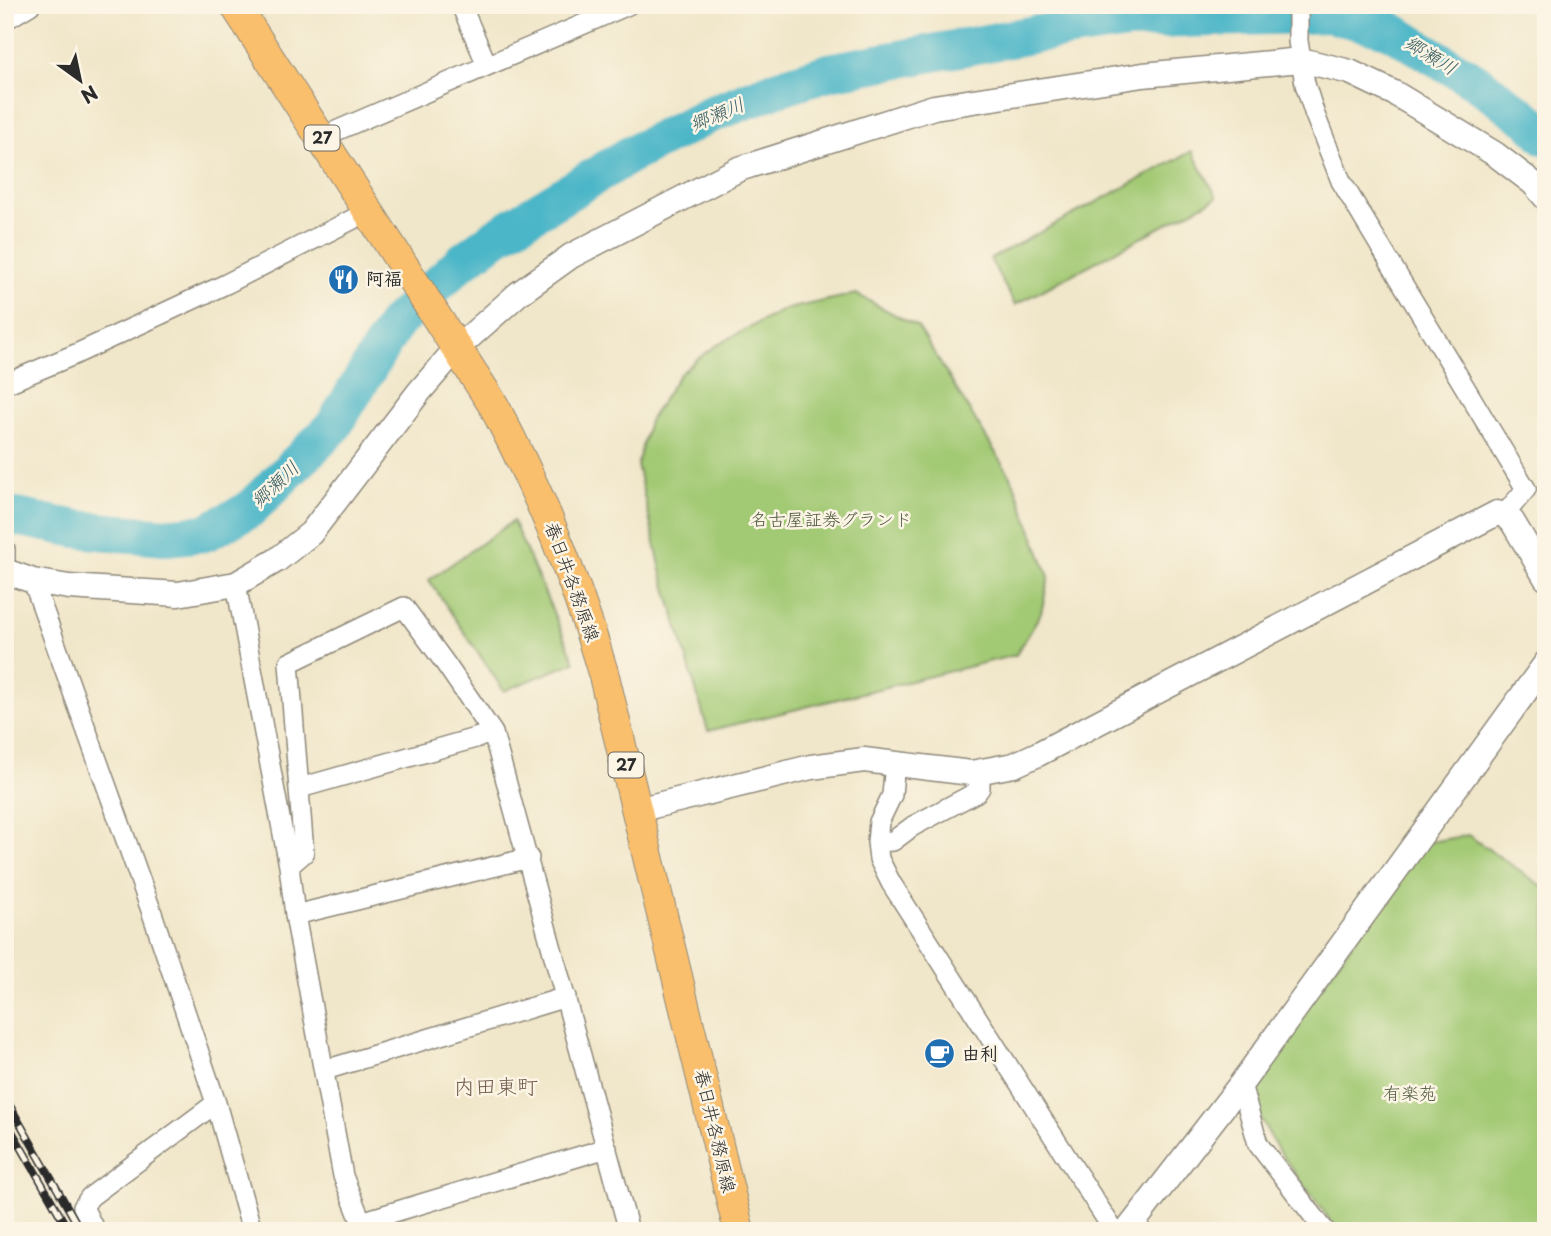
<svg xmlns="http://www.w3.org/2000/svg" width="1551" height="1236" viewBox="0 0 1551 1236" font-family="'Playpen Sans','Klee One',sans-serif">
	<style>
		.green { fill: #a2c973; stroke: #667a4f; stroke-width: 2 }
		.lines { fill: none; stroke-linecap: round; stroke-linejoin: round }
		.river { stroke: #4bb6c8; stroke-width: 38 }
		.minor-casing { stroke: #8e887a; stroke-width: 22 }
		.tertiary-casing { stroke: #8e887a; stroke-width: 27 }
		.primary-casing { stroke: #8e887a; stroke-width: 32 }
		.minor { stroke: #fff; stroke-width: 19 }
		.tertiary { stroke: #fff; stroke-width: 24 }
		.primary { stroke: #f9bf6d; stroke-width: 30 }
		.rail-casing { stroke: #2b2b2b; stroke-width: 8 }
		.rail { stroke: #fcf5e5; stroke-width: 5; stroke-dasharray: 16; stroke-linecap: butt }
		.labels { text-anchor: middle; stroke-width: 5; stroke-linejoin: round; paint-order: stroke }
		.shield { fill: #fcf5e5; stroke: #6a6863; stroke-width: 2 }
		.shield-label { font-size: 16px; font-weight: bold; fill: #2b2b2b }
		.poi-label { font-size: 18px; font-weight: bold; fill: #2b2b2b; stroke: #fcf5e5; text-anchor: start }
		.park-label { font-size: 18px; fill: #4f5a41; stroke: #fcf5e5 }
		.street-label { font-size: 18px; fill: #2b2b2b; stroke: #fcf5e5 }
		.water-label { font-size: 19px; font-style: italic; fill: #365c62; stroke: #fcf5e5 }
		.quarter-label { font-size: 21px; fill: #715a4a; stroke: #fcf5e5 }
	</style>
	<rect width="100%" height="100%" fill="#fcf5e5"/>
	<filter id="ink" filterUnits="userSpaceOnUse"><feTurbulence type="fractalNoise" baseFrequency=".0143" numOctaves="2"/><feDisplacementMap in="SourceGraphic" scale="14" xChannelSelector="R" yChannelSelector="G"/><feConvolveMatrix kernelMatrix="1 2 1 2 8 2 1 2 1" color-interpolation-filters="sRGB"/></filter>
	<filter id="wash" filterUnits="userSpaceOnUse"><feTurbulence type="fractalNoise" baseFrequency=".00686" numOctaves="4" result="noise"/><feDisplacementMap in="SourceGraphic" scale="28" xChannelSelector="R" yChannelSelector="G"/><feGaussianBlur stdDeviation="1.57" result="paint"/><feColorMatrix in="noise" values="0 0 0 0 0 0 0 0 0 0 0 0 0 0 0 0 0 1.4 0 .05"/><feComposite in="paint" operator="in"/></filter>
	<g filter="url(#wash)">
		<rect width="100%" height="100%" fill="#f0e6c9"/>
		<path class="green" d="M1192 151 1217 197 1015 305 990 259Z
			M856 294 918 327 1013 481 1049 577 1041 613 1016 655 708 731 662 574 637 465 649 421 679 375 696 360 720 343 783 310Z
			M513 521 575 662 504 691 429 580Z
			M1468 835 1546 889V1221L1540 1231H1338L1278 1150 1258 1114 1251 1082 1425 843Z"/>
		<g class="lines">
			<path class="river" d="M5 515 77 529 165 537 205 533 249 510 333 427 396 323 460 263 500 234 628 156 709 115 775 89 829 72 1036 34 1128 21 1329 14 1388 29 1475 81 1530 121 1546 137"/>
		</g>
	</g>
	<g filter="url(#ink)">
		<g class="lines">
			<defs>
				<path id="minor" d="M461 5 487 65
					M1298 5V41L1305 84 1315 115 1341 181 1526 489 1504 515
					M5 20 30 5
					M322 137 628 5
					M5 384 76 354 226 284 369 211
					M5 549V559
					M33 581 151 910 216 1103 252 1231
					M236 584 289 866 295 915 343 1176 365 1231
					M895 762 892 795 879 822 877 842 879 859 891 883 1114 1231
					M300 788 493 733
					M877 842 893 841 913 826 977 792 980 788V771
					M289 866 304 853 289 663 404 607 445 663 493 733 629 1231
					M295 915 529 858
					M325 1070 566 997
					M1241 1084 1258 1144 1325 1231
					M361 1222 607 1148
					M95 1231 83 1207 90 1197 216 1103"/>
				<path id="tertiary" d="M5 571 33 581 69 587 178 594 236 584 277 560 311 533 419 392 456 349 518 294 571 256 739 169 934 107 1143 75 1301 60 1350 72 1396 94 1495 154 1533 183 1546 198
					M637 810 811 767 864 760 971 773 1014 765 1038 754 1497 513 1504 515 1512 521 1546 578
					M1127 1231 1241 1084 1546 663"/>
				<path id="primary" d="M235 5 494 406C540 493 577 582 604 676L739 1231"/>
			</defs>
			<use href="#minor" class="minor-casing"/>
			<use href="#tertiary" class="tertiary-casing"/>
			<use href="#primary" class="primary-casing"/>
			<use href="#minor" class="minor"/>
			<use href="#tertiary" class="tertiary"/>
			<use href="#primary" class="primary"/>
			<defs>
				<path id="rail" d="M5 1097 81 1231
					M5 1119 69 1231"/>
			</defs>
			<use href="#rail" class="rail-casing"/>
			<use href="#rail" class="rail"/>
		</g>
	</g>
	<defs>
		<symbol id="restaurant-disc" viewBox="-11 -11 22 22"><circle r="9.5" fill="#1f6fb2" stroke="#fcf5e5"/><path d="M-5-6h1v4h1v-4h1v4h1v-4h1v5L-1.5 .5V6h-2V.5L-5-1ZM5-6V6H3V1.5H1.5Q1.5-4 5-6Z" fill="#fff"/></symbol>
		<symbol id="cafe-disc" viewBox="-11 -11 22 22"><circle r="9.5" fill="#1f6fb2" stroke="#fcf5e5"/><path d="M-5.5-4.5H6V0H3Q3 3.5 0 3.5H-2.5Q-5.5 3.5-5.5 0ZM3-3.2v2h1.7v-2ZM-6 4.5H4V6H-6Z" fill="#fff"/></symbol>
	</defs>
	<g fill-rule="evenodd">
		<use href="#restaurant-disc" x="326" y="262" width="35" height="35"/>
		<use href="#cafe-disc" x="922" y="1036" width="35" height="35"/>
	</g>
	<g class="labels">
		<g class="shield">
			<rect x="304.5" y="125.5" width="35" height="25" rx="5"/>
			<rect x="608.5" y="752.5" width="35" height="25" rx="5"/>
		</g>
		<g class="shield-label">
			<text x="322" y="144">27</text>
			<text x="626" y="771">27</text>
		</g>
		<g class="poi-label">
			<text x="366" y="285">阿福</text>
			<text x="962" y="1060">由利</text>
		</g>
		<g class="park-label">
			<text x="831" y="526">名古屋証券グランド</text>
			<text x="1410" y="1100">有楽苑</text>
		</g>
		<g class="street-label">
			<text transform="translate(572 582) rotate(70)" y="6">春日井各務原線</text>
			<text transform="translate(715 1131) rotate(77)" y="6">春日井各務原線</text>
		</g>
		<g class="water-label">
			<text transform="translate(1431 55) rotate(31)" y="7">郷瀬川</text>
			<text transform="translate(717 114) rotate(-23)" y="7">郷瀬川</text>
			<text transform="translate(275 484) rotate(-44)" y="7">郷瀬川</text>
		</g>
		<g class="quarter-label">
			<text x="496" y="1094">内田東町</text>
		</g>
	</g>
	<rect width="1551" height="1236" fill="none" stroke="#fcf5e5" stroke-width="28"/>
	<g transform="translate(80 80) rotate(147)" stroke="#fcf5e5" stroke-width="5" paint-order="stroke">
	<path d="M0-5L12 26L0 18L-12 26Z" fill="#2b2b2b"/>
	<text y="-10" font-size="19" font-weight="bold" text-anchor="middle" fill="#2b2b2b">N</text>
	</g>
</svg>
